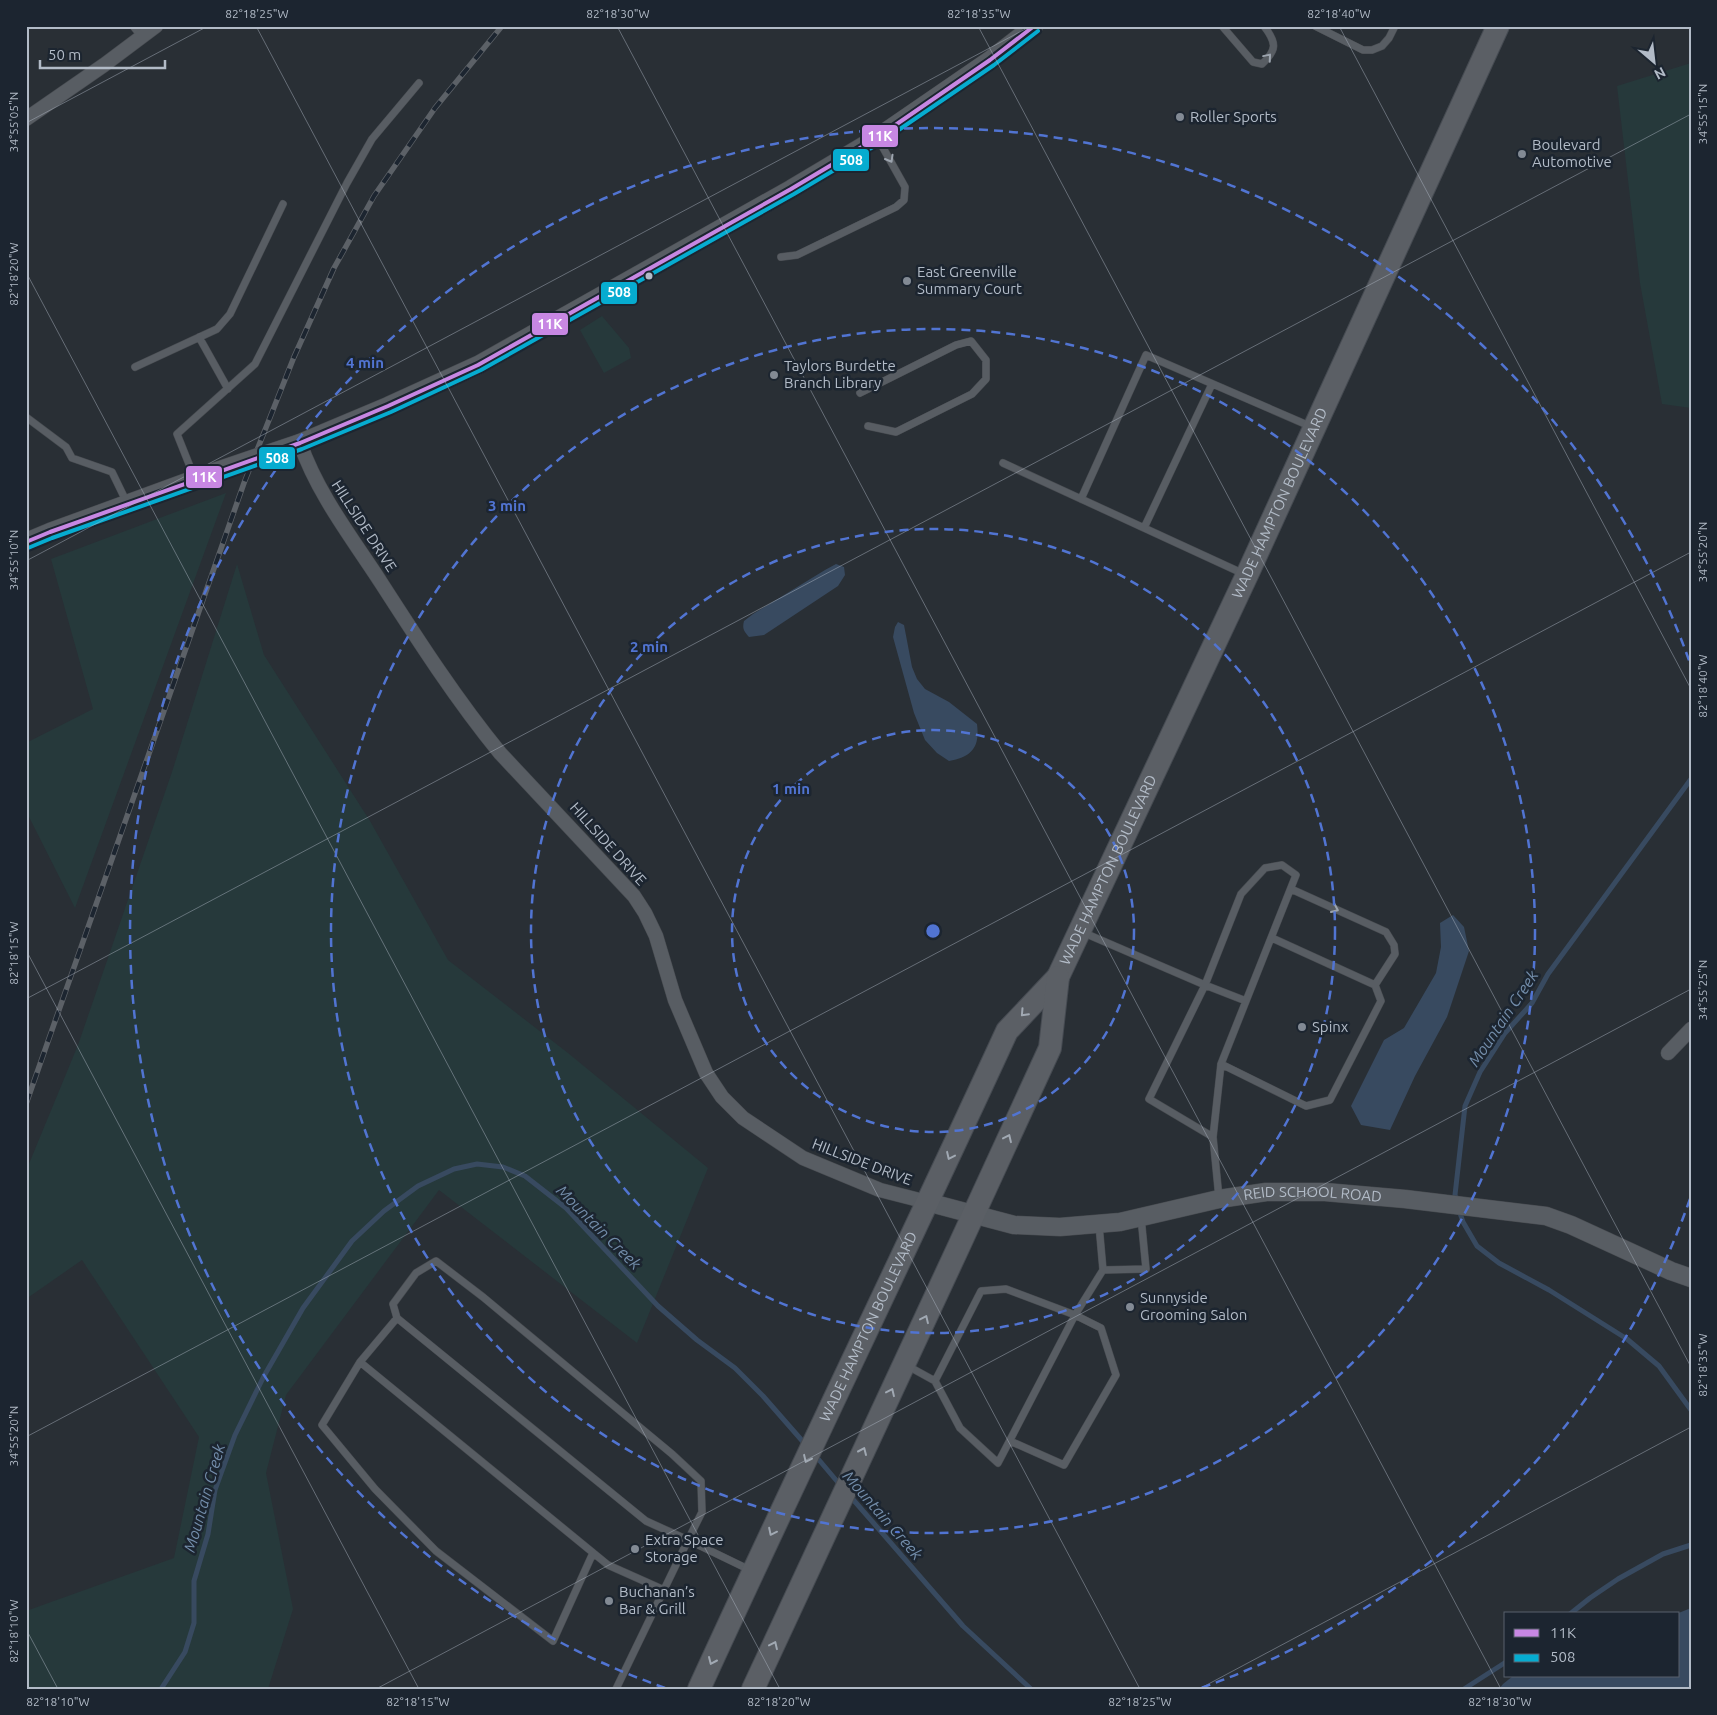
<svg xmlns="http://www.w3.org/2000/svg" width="1717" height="1715" viewBox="0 0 1717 1715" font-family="Ubuntu,sans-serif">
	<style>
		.green { fill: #26393b }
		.water { fill: #384a60 }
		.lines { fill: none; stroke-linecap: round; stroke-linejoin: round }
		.stream { stroke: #384a60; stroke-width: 5 }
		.service-casing { stroke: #474b50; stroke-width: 8 }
		.minor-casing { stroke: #474b50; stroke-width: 15 }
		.tertiary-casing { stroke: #474b50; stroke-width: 19 }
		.primary-casing { stroke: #464b52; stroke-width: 24 }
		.service { stroke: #585d63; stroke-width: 7 }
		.minor { stroke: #585d63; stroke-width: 14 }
		.tertiary { stroke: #585d63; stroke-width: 18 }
		.primary { stroke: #5b5f65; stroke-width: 22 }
		.rail-casing { stroke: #5c6167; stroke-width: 5.5 }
		.rail { stroke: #1c2530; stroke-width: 4; stroke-dasharray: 11; stroke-linecap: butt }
		.tertiary-bridge-casing { stroke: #474b50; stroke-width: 19; stroke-linecap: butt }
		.tertiary-bridge { stroke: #585d63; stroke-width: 18 }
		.bus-1-casing { stroke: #1c2530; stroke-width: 8 }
		.bus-2-casing { stroke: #1c2530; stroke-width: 8 }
		.bus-1 { stroke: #c787e3; stroke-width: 4 }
		.bus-2 { stroke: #06acd0; stroke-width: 4 }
		.oneway { stroke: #9ca4ae }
		.oneway2 { stroke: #a1a9b3 }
		.ticks { fill: none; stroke: #b2bbc7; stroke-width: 1; stroke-opacity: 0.45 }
		.ring { fill: none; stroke: #5174d2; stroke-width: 2.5; stroke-dasharray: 9 6 }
		.poi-dot { fill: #828a94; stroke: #1c2530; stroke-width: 2 }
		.bus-dot { fill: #b2bbc7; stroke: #1c2530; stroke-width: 2 }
		.labels { text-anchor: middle; stroke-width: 5; stroke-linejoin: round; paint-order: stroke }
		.poi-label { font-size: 15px; fill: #b2bbc7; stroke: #1c2530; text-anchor: start }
		.street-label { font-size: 15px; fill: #b2bbc7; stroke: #1c2530 }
		.water-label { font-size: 16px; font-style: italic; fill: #738daa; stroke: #1c2530 }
		.centre { fill: #5174d2; stroke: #1c2530; stroke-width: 2.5 }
		.ring-label { font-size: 15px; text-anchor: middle; font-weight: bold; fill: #5174d2; stroke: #1c2530; stroke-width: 5; stroke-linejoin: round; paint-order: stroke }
		.line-badge { stroke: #1c2530; stroke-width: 2 }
		.badge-label { font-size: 14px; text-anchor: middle; font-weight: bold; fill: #fff }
		.neatline { fill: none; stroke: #b2bbc7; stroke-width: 2 }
		.ticks-label { font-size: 12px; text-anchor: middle; fill: #b2bbc7 }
	</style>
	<rect width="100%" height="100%" fill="#292f35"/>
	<path class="green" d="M1691 63V408L1662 404 1640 283 1617 86Z
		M602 316 629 348 631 358 604 373 580 330Z
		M226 493 75 908 26 811V743L93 709 51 559Z
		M237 564 264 655 370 821 448 960 568 1053 708 1168 637 1343 439 1190 286 1395 266 1473 293 1609 268 1689H26V1611L174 1558 199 1437 82 1260 26 1299V1171L78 1045 172 772Z"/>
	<path class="water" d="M836 564 844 567 845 575 838 586 764 635 749 637C744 631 742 629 744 621L753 614 825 570Z
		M898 622 904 625 912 667 917 679 925 689 949 702 977 724C980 747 972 757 949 761L937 753 925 740 914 713 893 637 895 627Z
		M1453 915 1464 927 1469 951 1447 1017 1415 1076 1390 1130 1361 1125 1351 1106 1384 1040 1404 1028 1436 973 1441 947 1440 923Z
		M1691 1608V1689H1499L1503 1684 1513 1676H1678V1614H1676Z"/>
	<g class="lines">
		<path class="stream" d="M1457 1202 1455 1195 1465 1106 1480 1072 1505 1033 1532 1003 1548 974 1691 779
			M1459 1210 1463 1222 1477 1246 1499 1263 1549 1290 1627 1339 1659 1366 1691 1410
			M814 1454 841 1486
			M850 1496 963 1626 1031 1689
			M1570 1614 1590 1598 1618 1579 1663 1554 1691 1545
			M161 1689 185 1652 194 1623V1581L208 1534 215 1490 235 1435 264 1376 303 1308 352 1241 384 1211 418 1186 454 1169 477 1164 503 1167 525 1176 566 1208 658 1306 697 1340 735 1368 763 1396 805 1444
			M1464 1689 1506 1662"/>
		<defs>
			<path id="service" d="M133 26 142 37
				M1222 26 1253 62 1262 64C1277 50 1277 43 1264 26
				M1315 26 1363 50H1372L1382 46 1389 38 1395 26
				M781 257 797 255 896 207 904 200 905 187 877 137
				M199 337 228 389
				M135 367 217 329 230 314 283 204
				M860 393 956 345 971 341 986 360V379L972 394 896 432 868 426
				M26 417 66 447 72 458 112 472 127 503
				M1003 463 1244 574
				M195 479 177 434 255 364 347 183 372 139 419 83
				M1081 499 1146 355 1312 427
				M1144 528 1212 384
				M1291 889 1386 932 1394 945 1395 954 1375 985
				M1082 932 1205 985 1149 1099 1213 1137 1219 1198
				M1221 1064 1306 1106 1330 1100 1381 1001 1375 985 1272 938
				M1213 1137 1221 1064 1296 875 1282 865 1265 868 1241 894 1205 985 1246 1001
				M1099 1225 1103 1270 1146 1269 1141 1217
				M436 1261 483 1297 672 1454 701 1481 702 1512 688 1540 646 1521 397 1318 393 1304 416 1273Z
				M397 1318 360 1362 608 1565 664 1590
				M360 1362 322 1425 375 1489 436 1551 553 1641 593 1553
				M906 1365 935 1381 960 1428 998 1463 1075 1315 1103 1270
				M935 1381 981 1291 1006 1289 1075 1315 1101 1328 1116 1375 1064 1465 1010 1441
				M616 1689 688 1540 750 1570"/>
			<path id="minor" d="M26 119 104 65 156 26
				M300 443C317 492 349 534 378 578 416 637 455 698 500 753L634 896 645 913 656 936 675 1000 706 1073 722 1097 743 1118 803 1158 880 1190 927 1202
				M1668 1053 1691 1029"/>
			<g id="tertiary">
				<path d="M300 443 388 406 478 365 791 189 875 139 990 60 1034 26"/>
				<path d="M26 542 50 532 217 471"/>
				<path id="s1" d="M927 1202 1014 1225 1060 1227 1120 1222 1219 1199 1266 1192H1325L1405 1199 1546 1216 1571 1225 1671 1271 1691 1278"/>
			</g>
			<g id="primary">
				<path id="s2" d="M699 1689C800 1468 906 1251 1007 1031L1058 977 1247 575 1498 26"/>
				<path d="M753 1689 959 1246 1050 1048 1058 977"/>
			</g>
		</defs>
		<use href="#service" class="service-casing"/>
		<use href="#minor" class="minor-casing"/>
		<use href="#tertiary" class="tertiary-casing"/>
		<use href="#primary" class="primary-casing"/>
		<use href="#service" class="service"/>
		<use href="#minor" class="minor"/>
		<use href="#tertiary" class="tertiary"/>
		<use href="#primary" class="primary"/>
		<defs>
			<path id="rail" d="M26 1104 244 483 294 357 334 268 374 196 435 108 502 26"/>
		</defs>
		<use href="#rail" class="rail-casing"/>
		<use href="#rail" class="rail"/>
		<defs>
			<path id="tertiary-bridge" d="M217 471 300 443"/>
		</defs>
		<use href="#tertiary-bridge" class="tertiary-bridge-casing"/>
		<use href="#tertiary-bridge" class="tertiary-bridge"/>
		<defs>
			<path id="bus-1" d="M26 542 50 532 300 443 388 406 478 365 791 189 875 139 990 60 1034 26"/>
			<path id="bus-2" d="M28 548 52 538 302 449 391 412 481 370 794 194 878 144 994 65 1038 31"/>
		</defs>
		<use href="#bus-1" class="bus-1-casing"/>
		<use href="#bus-2" class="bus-2-casing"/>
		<use href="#bus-1" class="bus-1"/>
		<use href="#bus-2" class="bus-2"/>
	</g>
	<defs><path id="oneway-chevron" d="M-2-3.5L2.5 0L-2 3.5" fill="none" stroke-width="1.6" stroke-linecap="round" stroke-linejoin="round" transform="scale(1.25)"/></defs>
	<g class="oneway">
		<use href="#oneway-chevron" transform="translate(1268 57) rotate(-50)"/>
		<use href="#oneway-chevron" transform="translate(890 159) rotate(60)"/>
		<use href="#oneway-chevron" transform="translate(1335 909) rotate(24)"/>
	</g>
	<g class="oneway2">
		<use href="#oneway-chevron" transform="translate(1024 1013) rotate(133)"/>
		<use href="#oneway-chevron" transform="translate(1008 1138) rotate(-65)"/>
		<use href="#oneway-chevron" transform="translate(950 1156) rotate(115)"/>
		<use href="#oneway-chevron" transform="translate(925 1319) rotate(-65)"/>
		<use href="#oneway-chevron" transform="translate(891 1392) rotate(-65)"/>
		<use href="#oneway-chevron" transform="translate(863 1451) rotate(-66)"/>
		<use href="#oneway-chevron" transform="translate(807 1459) rotate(115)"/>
		<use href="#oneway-chevron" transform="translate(772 1532) rotate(116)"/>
		<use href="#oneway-chevron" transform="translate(774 1645) rotate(-65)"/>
		<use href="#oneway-chevron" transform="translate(712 1661) rotate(114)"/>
	</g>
	<path class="ticks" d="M256 26 1140 1689M617 26 1501 1689M978 26 1691 1367M1339 26 1691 689M26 123 208 26M26 272 780 1689M26 561 1031 26M26 950 419 1689M26 999 1691 114M26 1437 1691 552M26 1629 58 1689M376 1689 1691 989M1199 1689 1691 1427"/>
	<g class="ring">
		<circle cx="933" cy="931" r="201"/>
		<circle cx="933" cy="931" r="402"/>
		<circle cx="933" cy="931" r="602"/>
		<path d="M1690 1199A803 803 0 0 1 1201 1688M665 1688A803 803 0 1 1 1690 663"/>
	</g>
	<g class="poi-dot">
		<circle cx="1180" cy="117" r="5"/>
		<circle cx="1522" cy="154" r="5"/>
		<circle cx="907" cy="281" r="5"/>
		<circle cx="774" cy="375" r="5"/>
		<circle cx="1302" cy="1027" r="5"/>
		<circle cx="1130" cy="1307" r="5"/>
		<circle cx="635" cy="1549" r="5"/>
		<circle cx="609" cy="1601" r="5"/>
	</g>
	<circle class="bus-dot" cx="649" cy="276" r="4.5"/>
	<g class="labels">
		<g class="poi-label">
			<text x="1190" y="122">Roller Sports</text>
			<text x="1532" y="150">Boulevard<tspan x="1532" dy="17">Automotive</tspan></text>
			<text x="917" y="277">East Greenville<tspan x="917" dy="17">Summary Court</tspan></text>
			<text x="784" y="371">Taylors Burdette<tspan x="784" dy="17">Branch Library</tspan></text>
			<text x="1312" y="1032">Spinx</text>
			<text x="1140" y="1303">Sunnyside<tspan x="1140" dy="17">Grooming Salon</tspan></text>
			<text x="645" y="1545">Extra Space<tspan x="645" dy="17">Storage</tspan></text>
			<text x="619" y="1597">Buchanan’s<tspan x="619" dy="17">Bar &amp; Grill</tspan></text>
		</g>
		<g class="street-label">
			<text dy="5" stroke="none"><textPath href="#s2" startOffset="1324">WADE HAMPTON BOULEVARD</textPath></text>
			<text transform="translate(364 526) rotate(57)" y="5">HILLSIDE DRIVE</text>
			<text transform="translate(608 844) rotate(48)" y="5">HILLSIDE DRIVE</text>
			<text dy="5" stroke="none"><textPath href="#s2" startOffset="919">WADE HAMPTON BOULEVARD</textPath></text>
			<text transform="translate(862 1162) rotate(21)" y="5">HILLSIDE DRIVE</text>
			<text dy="5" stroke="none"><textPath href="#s1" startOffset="392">REID SCHOOL ROAD</textPath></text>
			<text dy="5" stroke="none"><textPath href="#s2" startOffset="400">WADE HAMPTON BOULEVARD</textPath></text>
		</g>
		<g class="water-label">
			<text transform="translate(1503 1018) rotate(-56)" y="6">Mountain Creek</text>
			<text transform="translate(599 1227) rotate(45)" y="6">Mountain Creek</text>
			<text transform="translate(204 1498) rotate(-74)" y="6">Mountain Creek</text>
			<text transform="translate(883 1515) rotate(49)" y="6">Mountain Creek</text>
		</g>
	</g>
	<circle cx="933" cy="931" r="8" class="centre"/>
	<g class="ring-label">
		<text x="365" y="368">4 min</text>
		<text x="507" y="511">3 min</text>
		<text x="649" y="652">2 min</text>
		<text x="791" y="794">1 min</text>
	</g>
	<g class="line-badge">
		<rect x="861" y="124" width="38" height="24" rx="5" fill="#c787e3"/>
		<rect x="832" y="148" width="38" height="24" rx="5" fill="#06acd0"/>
		<rect x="600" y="281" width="38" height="24" rx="5" fill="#06acd0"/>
		<rect x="531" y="312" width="38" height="24" rx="5" fill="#c787e3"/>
		<rect x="258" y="446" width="38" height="24" rx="5" fill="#06acd0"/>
		<rect x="185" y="465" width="38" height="24" rx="5" fill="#c787e3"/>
	</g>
	<g class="badge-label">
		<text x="880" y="141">11K</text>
		<text x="851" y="165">508</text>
		<text x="619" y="297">508</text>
		<text x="550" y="329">11K</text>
		<text x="277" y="463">508</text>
		<text x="204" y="482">11K</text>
	</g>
	<rect width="1717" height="1715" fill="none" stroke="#1c2530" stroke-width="55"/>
	<rect x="1504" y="1612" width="175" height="65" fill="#1c2530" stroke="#58616c"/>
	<rect x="1514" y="1629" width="25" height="8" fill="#c787e3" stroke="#58616c"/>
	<text x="1550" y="1638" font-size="15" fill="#b2bbc7">11K</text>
	<rect x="1514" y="1654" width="25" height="8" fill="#06acd0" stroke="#58616c"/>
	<text x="1550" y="1662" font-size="15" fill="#b2bbc7">508</text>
	<g transform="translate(1654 62) rotate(152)" stroke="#1c2530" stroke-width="4" paint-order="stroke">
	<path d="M0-4L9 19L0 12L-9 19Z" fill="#b2bbc7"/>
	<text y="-8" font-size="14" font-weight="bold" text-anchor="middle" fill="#b2bbc7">N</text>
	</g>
	<path d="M40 60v8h125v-8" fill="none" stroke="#b2bbc7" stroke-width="2.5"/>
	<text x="48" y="60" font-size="15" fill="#b2bbc7" stroke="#1c2530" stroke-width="4" paint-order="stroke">50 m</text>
	<rect x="28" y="28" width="1662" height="1660" class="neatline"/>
	<g class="ticks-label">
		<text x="257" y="18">82°18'25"W</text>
		<text x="618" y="18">82°18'30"W</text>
		<text x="979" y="18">82°18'35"W</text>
		<text x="1339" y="18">82°18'40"W</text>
		<text transform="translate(1703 114) rotate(-90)" y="4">34°55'15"N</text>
		<text transform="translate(14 122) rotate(-90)" y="4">34°55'05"N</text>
		<text transform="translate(14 274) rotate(-90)" y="4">82°18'20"W</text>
		<text transform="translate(1703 552) rotate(-90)" y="4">34°55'20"N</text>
		<text transform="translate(14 560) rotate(-90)" y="4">34°55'10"N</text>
		<text transform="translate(1703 686) rotate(-90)" y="4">82°18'40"W</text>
		<text transform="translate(14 953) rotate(-90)" y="4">82°18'15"W</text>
		<text transform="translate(1703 990) rotate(-90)" y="4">34°55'25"N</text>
		<text transform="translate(1703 1365) rotate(-90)" y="4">82°18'35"W</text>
		<text transform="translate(14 1436) rotate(-90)" y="4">34°55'20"N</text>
		<text transform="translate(14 1631) rotate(-90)" y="4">82°18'10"W</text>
		<text x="58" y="1706">82°18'10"W</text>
		<text x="418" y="1706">82°18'15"W</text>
		<text x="779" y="1706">82°18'20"W</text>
		<text x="1140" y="1706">82°18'25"W</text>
		<text x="1500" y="1706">82°18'30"W</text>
	</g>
</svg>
